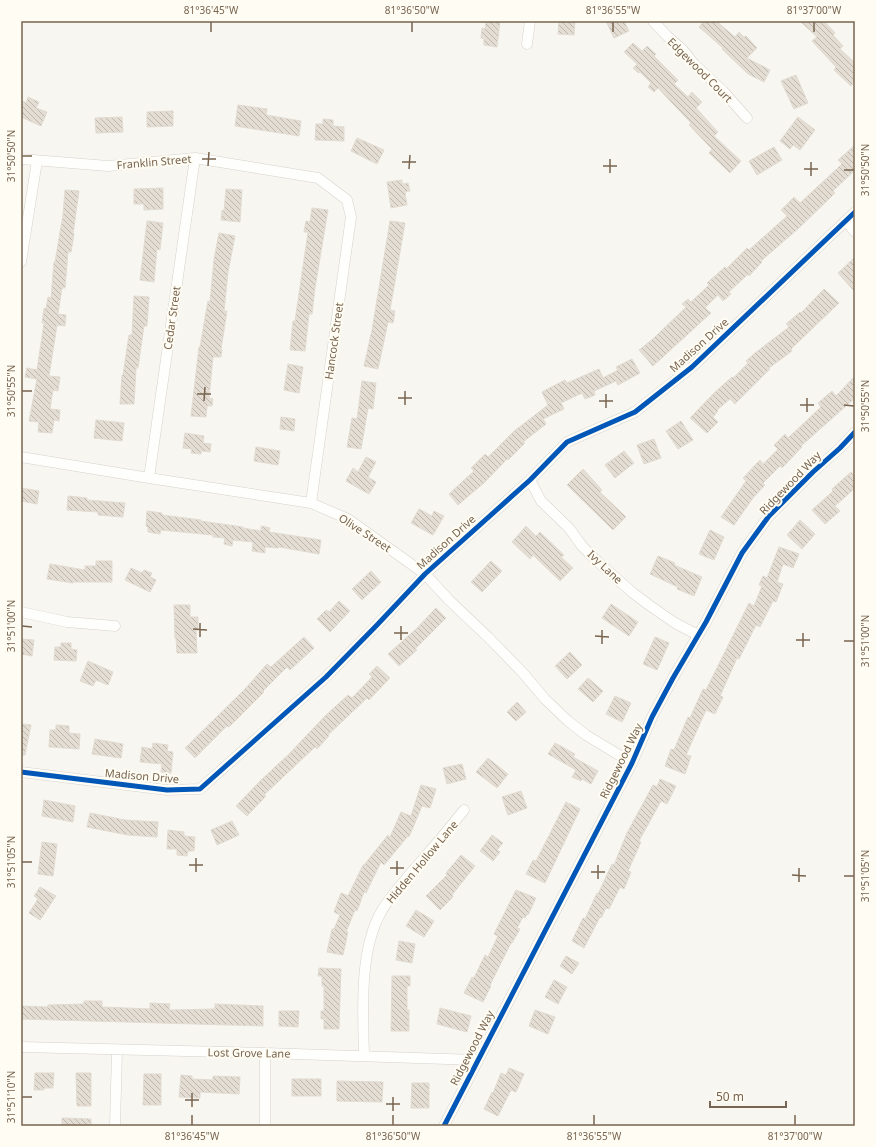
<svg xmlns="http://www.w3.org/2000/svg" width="876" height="1147" viewBox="0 0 876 1147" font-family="'Noto Sans',sans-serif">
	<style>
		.building { fill: url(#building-back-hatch); stroke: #e1dbd2 }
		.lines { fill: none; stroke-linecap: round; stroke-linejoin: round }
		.minor-casing { stroke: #d6d2cb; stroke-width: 11 }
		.minor { stroke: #fefefd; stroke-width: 10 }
		.cycleway-casing { stroke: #fefcf3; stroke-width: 8 }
		.cycleway { stroke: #0057b8; stroke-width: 5 }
		.ticks { fill: none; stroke: #78644f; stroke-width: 1.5 }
		.labels { text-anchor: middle; stroke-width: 4; stroke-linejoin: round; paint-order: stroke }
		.street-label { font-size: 11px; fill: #78644f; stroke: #fefcf3 }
		.neatline { fill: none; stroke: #78644f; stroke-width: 1.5 }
		.ticks-label { font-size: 10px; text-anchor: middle; fill: #78644f }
	</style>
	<defs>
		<pattern id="building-back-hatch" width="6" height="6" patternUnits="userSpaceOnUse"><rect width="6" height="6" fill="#e3ddd4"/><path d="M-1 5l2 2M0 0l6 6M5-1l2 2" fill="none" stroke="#bdb7ae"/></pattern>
	</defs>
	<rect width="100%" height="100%" fill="#f8f6f0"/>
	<path class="building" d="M486 21H500L497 47 484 45V39L481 38 482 28 485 29Z
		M559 21H575L574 35 558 34Z
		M606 21H624L629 31 614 38Z
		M704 21H716L735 37 739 32 744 37 746 36 757 48 747 58 770 70 764 82 748 74 722 49 723 48 699 27Z
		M800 21H824L835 33 833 35 843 46 840 49 855 63V81L851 86 834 70 836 67 812 41 817 37Z
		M633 43 642 51 647 46 656 54 654 56 678 80 674 84 688 97 692 92 702 102 696 108 718 132 714 136 741 161 730 173 709 153 712 149 689 125 691 123 658 88 654 92 648 87 651 83 640 72 638 73 633 68 637 64 624 52Z
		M796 75 808 103 794 109 781 81Z
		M28 97 39 102 36 108 47 112 41 126 21 117V100L26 103Z
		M238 105 267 109 266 115 301 121 299 136 235 126Z
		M173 111V126L147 127V112Z
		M122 117 123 132 96 133 95 118Z
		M798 117 815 130 800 150 793 145 790 149 780 141Z
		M323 119 333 120V126L344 127V141L315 140 316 124H323Z
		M357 138 384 150 377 164 351 151Z
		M855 145V170L833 191 835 193 799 228 761 261 762 262 749 276 748 274 729 292 731 294 723 301 718 295 705 308 711 313 653 366 639 350 654 338 686 307 682 304 688 299 691 302 709 285 707 283 725 267 726 269 747 248 749 250 787 216 781 210 794 197 800 203 842 164 838 160Z
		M774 147 782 160 757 175 749 161Z
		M402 180V184L408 183 410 191 405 192 407 205 391 208 387 182Z
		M163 188V209L144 210V204H134V189Z
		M226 189 242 190 240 222 221 220 222 210 224 211Z
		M65 190 79 191 73 234H74L71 252H68L65 288H62L58 314 66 315 65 326 57 325 49 376 60 377 58 391 53 390 50 409 60 410 59 421 54 420 52 433 38 432 39 422 29 421 37 379 25 377 27 368 37 370 44 323H42L44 308 46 309 48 297 51 298 54 262H55L63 215Z
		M312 208 328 210 315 288 312 314H309L305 351 290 350 293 321H295L308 232H304L306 221 310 222Z
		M147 221 163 223 160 250 157 249 154 282 140 280Z
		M390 221 405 223 390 310 395 311 393 323 388 322 378 369 364 366 372 330Z
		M219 233 235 236 228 272 224 311H227L221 349 222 350 221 357H213L209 398 213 399 212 406H207L206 417 191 416 199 347H200L208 301 210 302 214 259Z
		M855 257V292L838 273Z
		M824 289 839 303 791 349 792 351 769 368 770 369 735 404 730 399 717 410 718 411 713 417 718 422 707 433 690 418 714 393 732 377 733 378 748 363 746 361 755 353 789 327 786 324 800 312 801 313Z
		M134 296 149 297 147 326H144L138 368H136L134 404H120L122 375H123L129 335H132Z
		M632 359 640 373 618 385 616 381 594 391 595 395 585 399 582 393 561 403 564 409 543 419 546 424 523 442 525 443 508 460 507 459 485 482 458 505 449 494 474 471 471 468 485 454 488 457 513 432 548 405 542 392 565 380 567 383 599 369 603 378 618 370 616 367Z
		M288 364 303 367 299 393 284 390Z
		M855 376V398L801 446 802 447 782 468 780 466 763 483 765 485 753 498 734 525 721 517 746 481 743 478 760 460 763 464 778 449 774 445 785 434 788 438 821 407 818 403 832 391 836 396Z
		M362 381 376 383 373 409 368 408 361 449 347 447 352 418 357 419Z
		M281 417 295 419 294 431 280 429Z
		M96 420 124 423 122 441 94 438Z
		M681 421 693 440 678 449 666 431Z
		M185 433 204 436 203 443 211 444 210 452 201 451V454L191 453 192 449 183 448Z
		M654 439 661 458 644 464 637 445Z
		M256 447 280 451 278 465 254 461Z
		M624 451 634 463 615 478 605 465Z
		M366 457 376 462 368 477 376 482 369 494 346 481 353 468 358 472Z
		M583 469 602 490 600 492 626 517 613 530 567 485Z
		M851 472 855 477V488L835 506 840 511 825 524 812 510 833 491 832 489Z
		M21 488 39 491 37 504 21 501Z
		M68 496 87 498V500L125 503 123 517 98 515V512L67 510Z
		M419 509 432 516 434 511 444 516 433 535 411 523Z
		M147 511 162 513V515L201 520V521L243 527V528L261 531V526L270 528 269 532 321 540 319 554 279 547 278 548 265 547V553L252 551 253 542 233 540 232 546 224 544 225 538 213 537V535L161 530 160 534 148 532V527L146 526Z
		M800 520 815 534 802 549 787 535Z
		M526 526 536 536 540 532 564 555 561 557 573 568 560 581 533 555 530 559 512 542Z
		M710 530 724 537 714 560 699 554Z
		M779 547 799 554 793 568 783 564 777 582 783 584 776 602 773 601 760 627 756 625 739 659 737 658 720 696 723 697 715 714 706 710 686 755 691 756 685 774 665 766 671 749 674 750 688 717 690 718 703 689 706 690 749 603 754 606 762 586 759 585 763 576 767 578Z
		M658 556 675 563 674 565 702 577 694 596 677 589 678 587 650 574Z
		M96 561H112V582H73V583L47 579 50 564 85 570V566H96Z
		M491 561 502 571 482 592 471 582Z
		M131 568 142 573 144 570 152 573 150 577 156 580 150 592 125 580Z
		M371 571 381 582 362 600 352 589Z
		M339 601 350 611 330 632 317 619 326 610 329 612Z
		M611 604 638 622 629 636 602 618Z
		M174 605H190V617H198V630H196L197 653H177L176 638H175Z
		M436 608 446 618 415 649 417 650 399 666 388 654 416 629Z
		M304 637 314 648 290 670 287 667 263 691 264 692 229 727 227 726 195 758 185 748 245 689 267 664 271 667Z
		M655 637 669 643 657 670 643 664Z
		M21 639 34 640 32 656 21 654Z
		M61 643H71V649L77 650 76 661 54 660 55 647H61Z
		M570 652 582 665 567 679 555 666Z
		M88 661 113 672 108 685 96 680 93 686 80 681Z
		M377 666 390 678 369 700 367 698 328 735 329 736 317 749 315 747 264 795 266 796 247 816 236 806 260 781 289 754 325 716 348 695 352 698 372 677 369 674Z
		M588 678 603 691 593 702 578 689Z
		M615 696 631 703 622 722 606 714Z
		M517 702 526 712 516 721 507 712Z
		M21 724 31 725 25 755H21Z
		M56 725 69 726V733L80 734 79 749 49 747 50 730H56Z
		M95 739 123 744 121 758 92 754Z
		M153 743 168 745 167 751 173 752 171 773 161 772 162 764 140 762 142 747 152 749Z
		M555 743 575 754 573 757 598 771 591 784 582 779 581 781 572 777 576 770 548 754Z
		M488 758 508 774 497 788 476 772Z
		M462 764 466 779 447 784 443 768Z
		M660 779 676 786 667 804 661 801 639 841 641 842 628 871 631 872 624 889 620 887 609 909 606 908 601 918 600 917 584 948 572 941 583 918 585 919 597 893 598 894 612 864 614 865 627 833 653 785 657 787Z
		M421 785 436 789 430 808 422 806 409 837 408 836 384 865 381 862 366 893 364 892 357 911 355 910 346 932H348L343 955 327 952 332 929H334L340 915 334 912 341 893 348 896 363 865H364L388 835 390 837 401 812 411 816Z
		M521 791 527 808 508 815 502 797Z
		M44 800 75 806 73 822 42 816Z
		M566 802 580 809 545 883 526 874 533 860 536 861Z
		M90 813 125 820 158 822 157 837 128 835 87 827Z
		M232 821 239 835 217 845 211 830Z
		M168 830 184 832V836L195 837 194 851H188L187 856 177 855V849H167Z
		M492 835 503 843 497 850 500 852 493 861 480 851Z
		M42 842 57 844 53 876 38 874Z
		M461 855 475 866 452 895 453 897 440 910 426 896 447 875 446 873Z
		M40 887 56 896 40 920 29 913 38 899 34 896Z
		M516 890 536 898 528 915 527 914 525 918 523 917 517 928 520 929 512 943H511L490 985 491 986 483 1002 464 993 472 977 474 978 485 955 488 957 498 936 494 934Z
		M416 910 434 921 424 937 406 926Z
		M399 941 415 944 412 963 396 960Z
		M566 956 579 963 572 974 560 966Z
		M319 968 341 969 339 1029H324V1019H321V1011H324V986H322V976H318Z
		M392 976H410V986H407V1010H409V1031H391Z
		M554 980 567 987 558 1004 545 997Z
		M84 1001H102V1007L150 1009V1003L170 1004 169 1010 215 1009V1004L263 1006V1026L21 1019V1006L48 1007V1005L84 1004Z
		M440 1008 471 1016 467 1032 437 1024Z
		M535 1010 555 1017 548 1034 529 1026Z
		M279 1011H299L298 1027 279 1026Z
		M509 1068 524 1074 516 1092 511 1090 498 1116 484 1109 492 1092 493 1093 501 1073 506 1075Z
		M35 1073H54L53 1088H44V1090H34Z
		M76 1073H91V1106H77Z
		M144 1074H161V1105H143Z
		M181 1075 192 1076V1079L213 1080V1076L240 1077 239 1094 200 1092V1098L179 1097Z
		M292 1079H321V1096H292Z
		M337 1081 383 1082 382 1102 337 1101Z
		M412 1083H429V1108H411Z
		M62 1118 91 1119V1126H62Z"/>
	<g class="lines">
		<defs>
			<path id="minor" d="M653 21 667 36 683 50 694 64 723 91 747 118
				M527 44 530 21
				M21 159 108 166 195 158 318 178 347 200 351 217 311 503
				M846 221 855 232
				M21 262 37 161
				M21 457 149 478 311 503 348 519 425 574 448 599 488 637 523 673 545 699 568 721 586 735 632 763
				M149 478 195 158
				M530 480 541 501 569 528 582 546 598 562 633 593 649 605 675 623 698 635
				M21 612 67 622 115 626
				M21 772 167 790 200 789 326 677 377 625 425 574 530 480 567 442 635 412 692 367 855 212
				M21 1047 265 1053 477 1060
				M364 1056C363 1011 359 951 381 912 391 895 404 881 417 866 433 848 449 829 464 810
				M115 1126 117 1050
				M265 1126V1053
				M444 1126 632 763 652 717 673 678 706 622 742 553 769 516 813 472 840 448 855 432"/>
		</defs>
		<use href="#minor" class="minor-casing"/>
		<use href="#minor" class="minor"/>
		<defs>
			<path id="cycleway" d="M21 772 167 790 200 789 326 677 377 625 425 574 530 480 567 442 635 412 692 367 855 212
				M444 1126 632 763 652 717 673 678 706 622 742 553 769 516 813 472 840 448 855 432"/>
		</defs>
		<use href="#cycleway" class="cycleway-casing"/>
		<use href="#cycleway" class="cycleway"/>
	</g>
	<path class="ticks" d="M211 32V22M412 32V22M613 32V22M814 32V22M22 156H32M202 159H216M402 162H416M208 166 209 152M603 166H617M409 169 410 155M804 169H818M844 170H854M610 173V159M811 176V162M22 391H32M197 394H211M398 398H412M204 401 205 387M599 401H613M405 405V391M800 405H814M844 405 854 406M606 408V394M807 412V398M22 626 32 627M193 629 207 630M394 633H408M595 636 609 637M200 637V623M401 640V626M796 640H810M844 641H854M602 644V630M803 647V633M22 862H32M189 865H203M390 868H404M196 872V858M591 872H605M397 875V861M792 875 806 876M844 876H854M598 879V865M799 882V868M22 1097H32M185 1100H199M386 1104H400M192 1107V1093M393 1111V1097M192 1125V1115M393 1125V1115M594 1125V1115M795 1125V1115"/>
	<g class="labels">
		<g class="street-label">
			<text transform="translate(700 70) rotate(45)" y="4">Edgewood Court</text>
			<text transform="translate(154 162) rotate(-5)" y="4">Franklin Street</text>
			<text transform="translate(172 318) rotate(-82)" y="4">Cedar Street</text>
			<text transform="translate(334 341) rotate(-82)" y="4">Hancock Street</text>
			<text transform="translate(699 345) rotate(-42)" y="4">Madison Drive</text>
			<text transform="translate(790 483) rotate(-46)" y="4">Ridgewood Way</text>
			<text transform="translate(365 533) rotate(33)" y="4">Olive Street</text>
			<text transform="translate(446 542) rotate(-42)" y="4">Madison Drive</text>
			<text transform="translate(605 567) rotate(43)" y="4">Ivy Lane</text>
			<text transform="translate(621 761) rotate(-64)" y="4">Ridgewood Way</text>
			<text transform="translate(142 776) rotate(5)" y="4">Madison Drive</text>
			<text transform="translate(422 862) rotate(-50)" y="4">Hidden Hollow Lane</text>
			<text transform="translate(472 1048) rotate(-63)" y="4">Ridgewood Way</text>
			<text transform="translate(249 1053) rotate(1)" y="4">Lost Grove Lane</text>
		</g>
	</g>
	<rect width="876" height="1147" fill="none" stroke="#fefcf3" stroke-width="44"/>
	<path d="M710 1101v6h76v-6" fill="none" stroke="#78644f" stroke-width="2"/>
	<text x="716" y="1101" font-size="12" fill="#78644f" stroke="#fefcf3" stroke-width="3" paint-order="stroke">50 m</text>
	<rect x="22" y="22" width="832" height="1103" class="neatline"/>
	<g class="ticks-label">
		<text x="211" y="14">81°36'45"W</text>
		<text x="412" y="14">81°36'50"W</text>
		<text x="613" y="14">81°36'55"W</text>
		<text x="814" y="14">81°37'00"W</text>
		<text transform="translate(11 156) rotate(-90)" y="4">31°50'50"N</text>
		<text transform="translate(865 170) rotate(-90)" y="4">31°50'50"N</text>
		<text transform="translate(11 391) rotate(-90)" y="4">31°50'55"N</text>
		<text transform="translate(865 406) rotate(-90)" y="4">31°50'55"N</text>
		<text transform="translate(11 626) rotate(-90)" y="4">31°51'00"N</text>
		<text transform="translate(865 641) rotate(-90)" y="4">31°51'00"N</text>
		<text transform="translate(11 862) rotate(-90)" y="4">31°51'05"N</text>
		<text transform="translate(865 876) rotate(-90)" y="4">31°51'05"N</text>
		<text transform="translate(11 1097) rotate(-90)" y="4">31°51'10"N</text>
		<text x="192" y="1140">81°36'45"W</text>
		<text x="393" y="1140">81°36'50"W</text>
		<text x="594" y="1140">81°36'55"W</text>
		<text x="795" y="1140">81°37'00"W</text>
	</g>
</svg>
